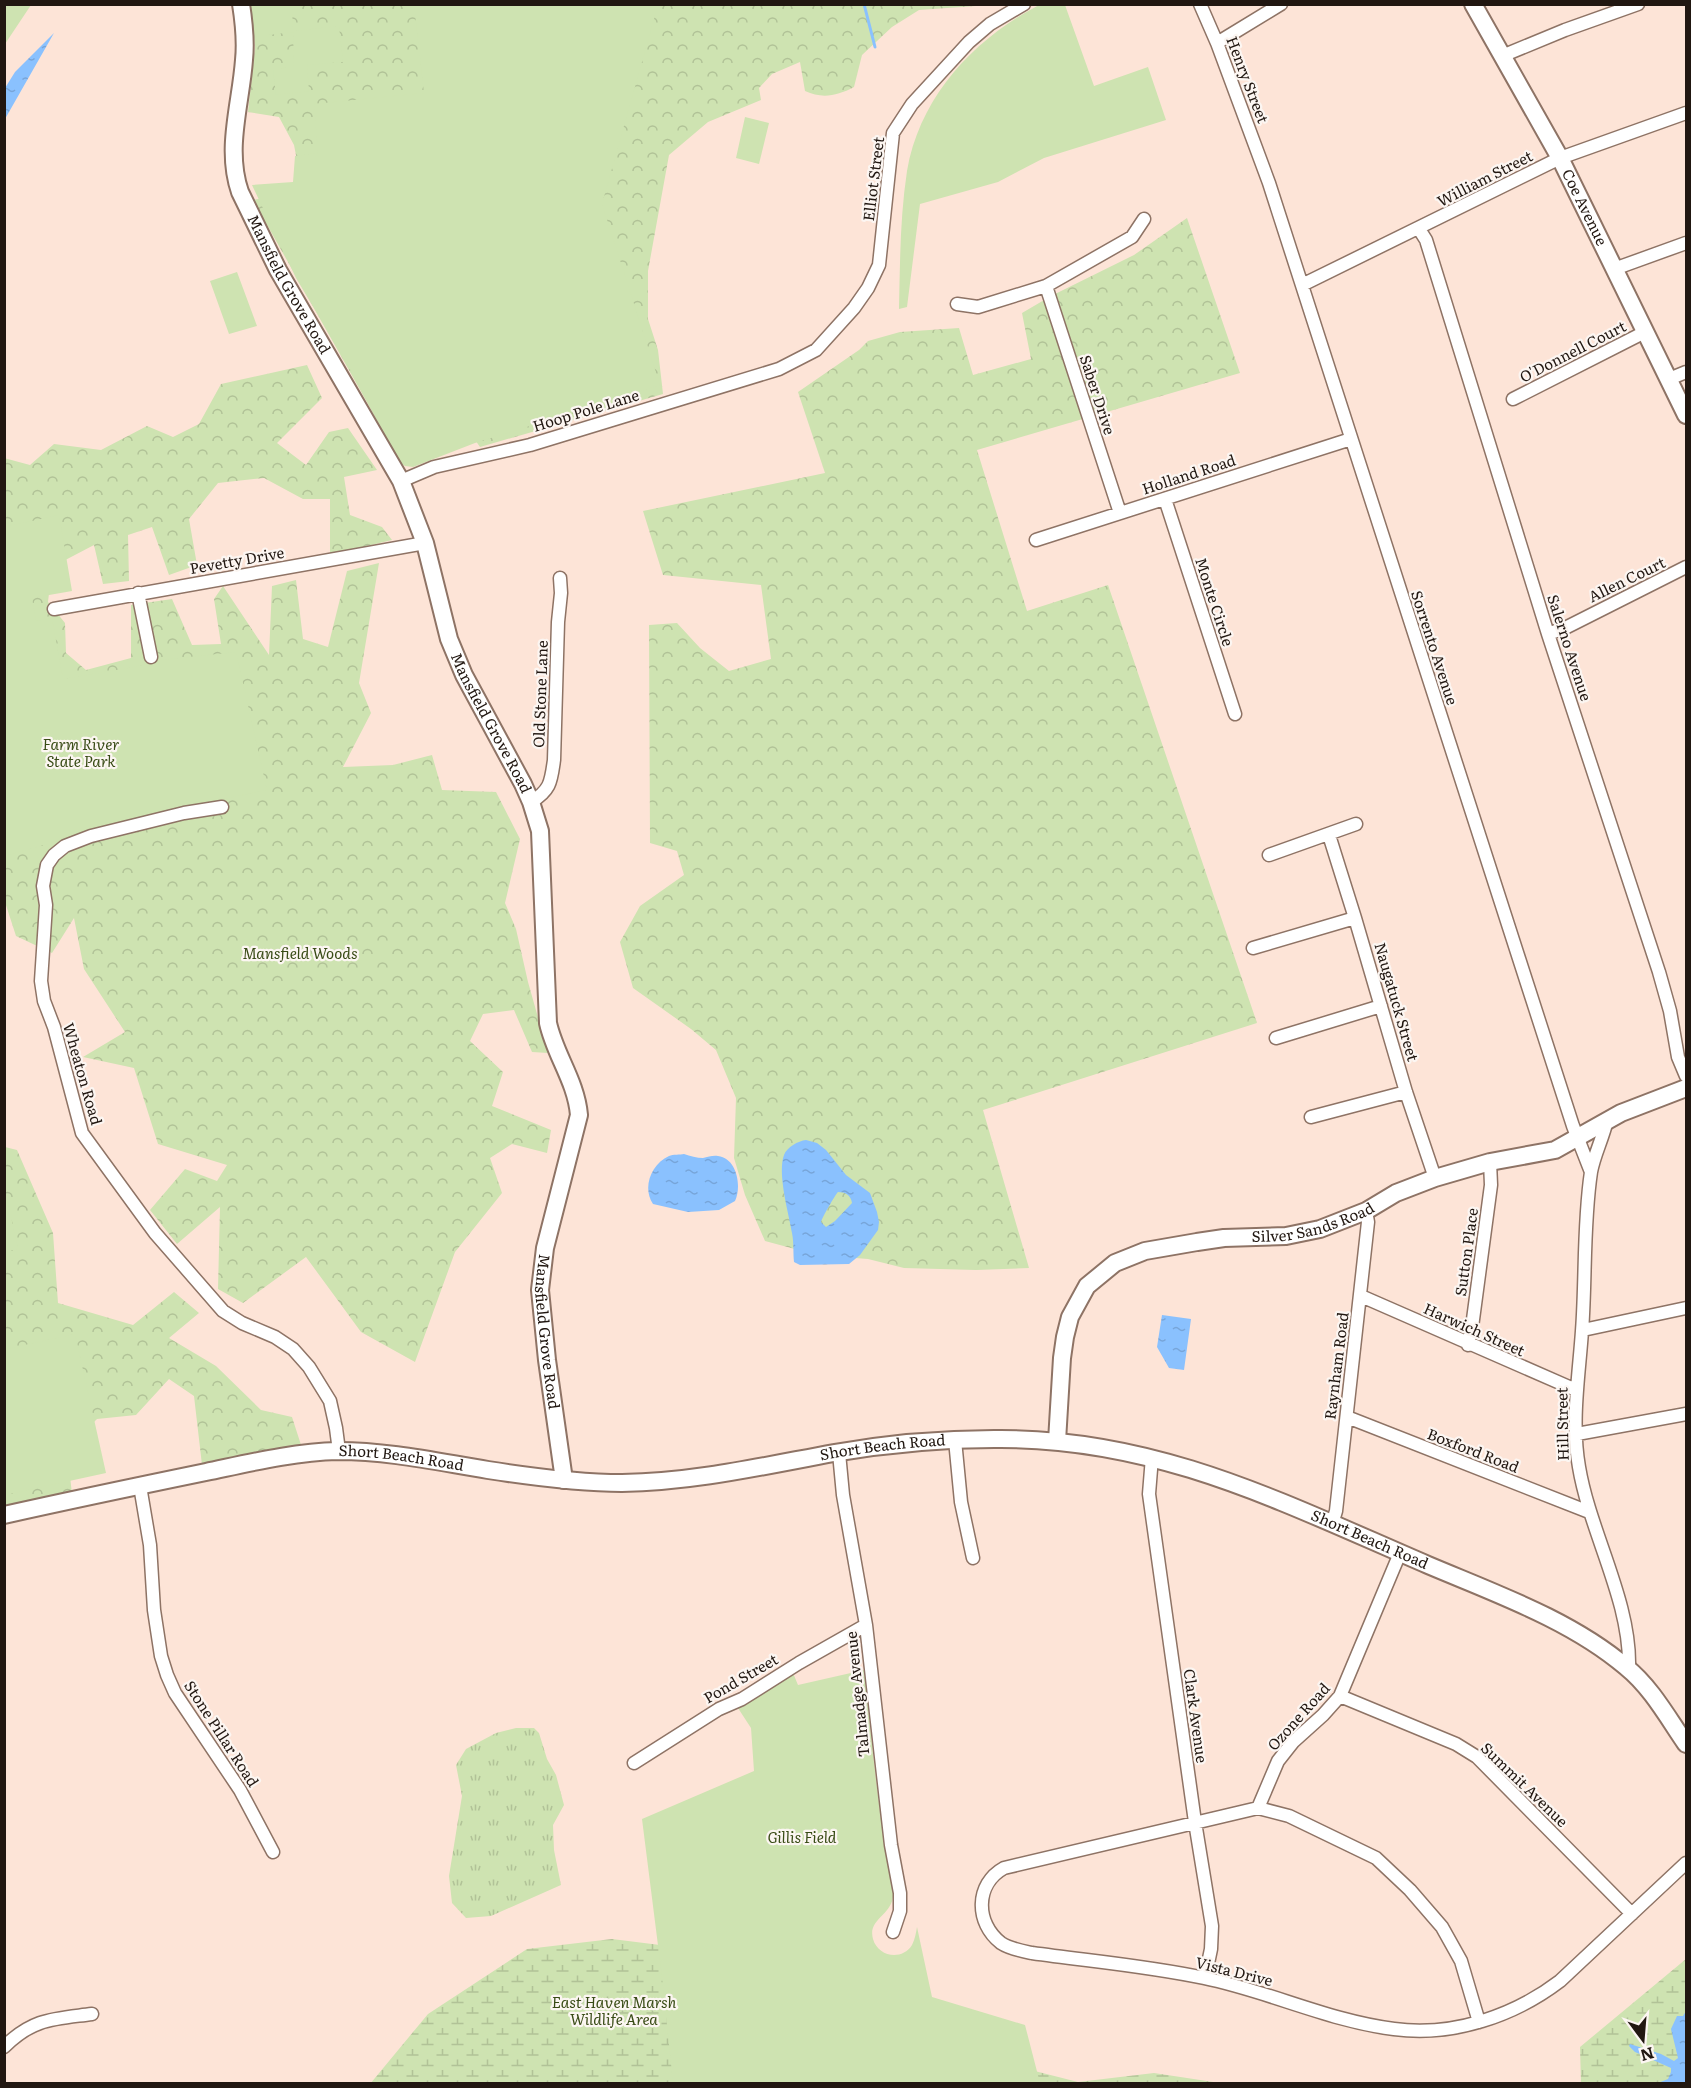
<svg xmlns="http://www.w3.org/2000/svg" width="1691" height="2088" viewBox="0 0 1691 2088" font-family="Literata,serif">
	<style>
		.grass { fill: url(#grass-tufts) }
		.forest { fill: url(#forest-crowns) }
		.wetland { fill: url(#wetland-marsh) }
		.green { fill: #cee3b1 }
		.water { fill: url(#water-ripples); fill-rule: evenodd }
		.lines { fill: none; stroke-linecap: round; stroke-linejoin: round }
		.stream { stroke: #8ac1fe; stroke-width: 3 }
		.street-casing { stroke: #8e7365; stroke-width: 15 }
		.secondary-casing { stroke: #8e7365; stroke-width: 20 }
		.street { stroke: #fff; stroke-width: 12 }
		.secondary { stroke: #fff; stroke-width: 16 }
		.labels { text-anchor: middle; stroke-width: 4.5; stroke-linejoin: round; paint-order: stroke }
		.street-label { font-size: 15px; fill: #211711; stroke: #fcf6f2 }
		.park-label { font-size: 15px; font-style: italic; fill: #384b15; stroke: #fcf6f2 }
	</style>
	<defs>
		<pattern id="grass-tufts" width="24" height="20" patternUnits="userSpaceOnUse" patternTransform="scale(1.5)"><rect width="24" height="20" fill="#cee3b1"/><path d="M3 7l-1-3M5 7V3M7 7l1-3M15 17l-1-3M17 17v-4M19 17l1-3" fill="none" stroke="#b1c297"/></pattern>
		<pattern id="forest-crowns" width="20" height="18" patternUnits="userSpaceOnUse" patternTransform="scale(1.5)"><rect width="20" height="18" fill="#cee3b1"/><path d="M2 6a3 3 0 1 1 6 0M12 15a3 3 0 1 1 6 0" fill="none" stroke="#b1c297"/></pattern>
		<pattern id="wetland-marsh" width="20" height="14" patternUnits="userSpaceOnUse" patternTransform="scale(1.5)"><rect width="20" height="14" fill="#cee3b1"/><path d="M1 5h8M5 5V1M11 12h8M15 12V8" fill="none" stroke="#b1c297"/></pattern>
		<pattern id="water-ripples" width="26" height="14" patternUnits="userSpaceOnUse" patternTransform="scale(1.5)"><rect width="26" height="14" fill="#8ac1fe"/><path d="M2 4q2-2 4 0t4 0M15 11q2-2 4 0t4 0" fill="none" stroke="#77a5d9"/></pattern>
	</defs>
	<rect width="100%" height="100%" fill="#fde4d7"/>
	<path class="grass" d="M516 1728H534L539 1733 547 1759 556 1775 564 1805 553 1825 554 1850 561 1885 491 1916 466 1918 452 1903 449 1876 462 1796 456 1765 466 1749 496 1733Z"/>
	<path class="forest" d="M251 5H990L919 10 892 27 862 55 854 87C837 96 822 99 805 91L800 62 772 74 759 88 761 100 708 122 669 155 648 271V319L658 350 663 394 480 447 471 434 381 427 253 200 303 191 294 145 279 117 248 112 255 47Z
		M1187 218 1240 373 977 450 1027 611 1108 585 1257 1023 983 1110 1029 1268 976 1270 904 1268 868 1259 817 1255 765 1241 745 1195 734 1158 736 1098 716 1050 691 1029 633 988 620 942 640 906 684 875 677 851 650 843 649 625 677 623 700 648 729 671 771 659 761 585 663 575 643 511 825 473 798 392 859 350 868 341 900 332 959 328 973 375 1031 359 1022 313 1051 296 1134 255Z
		M307 365 322 398 277 443 306 465 329 432 348 428 377 470 344 477 350 515 382 527 392 540 330 555V499H303L264 478 218 483 189 519 197 565 169 575 152 527 128 535 129 581 103 584 94 545 52 567 48 602 65 623 66 653 86 670 131 658V605L172 599 192 645 221 644 214 599 223 586 269 655 272 586 296 580 303 639 328 647 347 571 379 563 359 683 371 713 343 767 393 765 432 755 442 790 496 792 520 839 505 903 516 929 528 982 548 1053 532 1052 514 1010 483 1014 470 1041 503 1072 492 1106 551 1130 547 1153 512 1144 490 1158 502 1193 455 1252 415 1362 361 1332 306 1257 243 1303 218 1289 220 1207 177 1244 150 1210 185 1169 217 1181 227 1165 158 1144 134 1068 83 1057 125 1032 84 969 74 918 52 953 16 936 4 899V458L30 465 54 444 101 450 147 426 173 437 199 424 221 384Z
		M5 1147 17 1150 53 1233 58 1303 133 1325 174 1292 199 1313 169 1338 216 1366 261 1410 292 1417 302 1448 202 1465 194 1396 169 1379 136 1415 97 1419 67 1449 72 1494 5 1507Z"/>
	<path class="wetland" d="M612 1939 771 1959 850 2083 370 2084 428 2014 527 1949Z
		M1686 1959V2083H1581L1580 2047Z
		M953 2050 1078 2082 1154 2073 1220 2083 944 2084Z"/>
	<path class="green" d="M5 4 31 5 5 44 4 5Z
		M251 5H292L293 31 339 26 343 62 307 65 309 91 276 95 273 70 294 66 293 32 251 37Z
		M414 5H658L602 204 660 385 475 443 413 467 405 466 399 462 345 360 296 278 252 185 293 182 295 156 318 153 314 104 424 93Z
		M1039 5H1065L1094 86 1148 67 1166 120 1044 158 998 182 920 204 907 307 899 309C900 263 900 217 907 171 920 96 974 39 1039 5Z
		M745 117 769 123 759 164 736 158Z
		M237 272 257 326 229 334 210 281Z
		M59 515 72 591 32 598 36 621 52 618 63 679 134 667 161 660 236 652 267 790 160 812 5 856V527Z
		M5 1203H8L18 1249 5 1252Z
		M75 1334 106 1473 5 1495V1344L6 1349Z
		M864 1670C870 1724 875 1779 883 1833 886 1853 891 1872 893 1892 895 1915 867 1918 873 1939 878 1957 902 1961 912 1945 915 1939 916 1933 917 1927L932 1997 1025 2025 1040 2083H673L662 1977 642 1819 754 1771 751 1728 736 1705 793 1673 798 1685Z"/>
	<path class="water" d="M54 33 5 119V88L15 72Z
		M806 1140 817 1143 826 1150 846 1175 870 1193 877 1212 879 1222 878 1230 860 1255 849 1264 800 1265 794 1262C793 1252 794 1243 792 1233 789 1214 777 1174 784 1155 787 1147 798 1141 806 1140ZM838 1192C845 1192 851 1195 852 1203L835 1221 826 1227 821 1222C822 1218 835 1195 838 1192Z
		M684 1154C690 1156 697 1158 703 1158 708 1157 713 1155 718 1156 737 1158 742 1187 735 1201L719 1210 688 1212 653 1204C642 1188 651 1164 669 1156 673 1154 680 1155 684 1154Z
		M1162 1315 1191 1319 1184 1370 1169 1368 1157 1347Z
		M1686 2011V2083H1658L1668 2079 1671 2072V2068L1635 2052 1629 2046 1630 2044 1661 2054 1674 2061 1678 2058 1671 2029 1677 2016H1683Z"/>
	<g class="lines">
		<path class="stream" d="M864 4 875 47"/>
		<defs>
			<path id="street" d="M1200 4 1217 43 1269 183 1573 1126 1591 1172
				M1217 43 1281 4
				M1502 56 1565 30 1638 4
				M1419 229 1426 240 1548 634 1659 972 1670 1011 1678 1057 1686 1076
				M1614 269 1686 243
				M1302 285 1560 158 1686 113
				M1046 286 1120 513
				M957 304 978 307 1046 286 1132 237 1144 219
				M1669 379 1686 372
				M1513 399 1645 332
				M401 481 434 467 530 445 779 369 816 350 854 308 868 288 879 265 893 133 912 104 969 42 990 24 1024 4
				M1165 499 1235 714
				M1036 540 1351 439
				M138 593 151 657
				M54 609 425 543
				M1548 634 1567 627 1686 567
				M531 802C551 790 551 781 554 760L558 622 561 593 560 578
				M222 807 184 813 91 836 65 846 54 855 47 865 43 886 46 905 41 981 44 1001 54 1027 82 1133 155 1233 223 1311 242 1323 275 1337 293 1349 309 1367 330 1401 336 1428 339 1451
				M1329 835 1355 918 1406 1092 1435 1178
				M1269 855 1356 824
				M1253 948 1355 918
				M1276 1038 1381 1006
				M1311 1117 1406 1092
				M1607 1120C1603 1138 1594 1155 1591 1172 1583 1225 1586 1278 1582 1331 1579 1375 1571 1422 1579 1467 1590 1533 1631 1601 1629 1668
				M1361 1296 1576 1390
				M1583 1330 1686 1308
				M1468 1345 1472 1327 1491 1185 1490 1162
				M1347 1417 1589 1512
				M1577 1434 1686 1414
				M955 1440 961 1502 973 1558
				M839 1453 843 1495 866 1625 891 1845 900 1893V1911L893 1932
				M1152 1457 1149 1494 1195 1822 1212 1926 1211 1949 1205 1978
				M140 1486 150 1545 154 1610 161 1656 167 1675 175 1693 240 1790 273 1852
				M1332 1524 1336 1511 1368 1222 1366 1211
				M1400 1553 1340 1696 1323 1715 1293 1742 1278 1761 1258 1808 1004 1868C975 1884 975 1923 1001 1943 1010 1949 1022 1951 1032 1953 1089 1961 1148 1966 1204 1978 1268 1991 1329 2021 1394 2029 1453 2037 1514 2016 1560 1981L1686 1863
				M1340 1696 1456 1744 1477 1757 1632 1914
				M634 1763 719 1709 742 1699 799 1663 866 1625
				M1258 1808 1289 1816 1376 1858 1410 1890 1442 1927 1461 1961 1479 2022
				M4 2047C33 2018 54 2019 92 2014"/>
			<g id="secondary">
				<path id="s1" d="M241 4C244 23 246 41 244 60 241 103 225 149 240 192L278 270 401 481 425 543 449 639 464 675 523 784 531 802 540 831 548 1023C555 1055 576 1081 579 1115L545 1248 540 1290 547 1360 564 1480"/>
				<path id="s2" d="M1473 4 1560 158 1686 415"/>
				<path id="s3" d="M1057 1441 1062 1358 1065 1337 1070 1317 1087 1286 1115 1263 1145 1251 1197 1242 1224 1238 1286 1236 1320 1229 1366 1211 1396 1193 1435 1178 1490 1162 1555 1150 1621 1113 1686 1088"/>
				<path id="s4" d="M4 1515C71 1500 138 1486 206 1472 249 1463 293 1452 338 1451 389 1451 438 1462 488 1470 533 1477 577 1483 622 1483 694 1482 763 1466 834 1453 886 1444 941 1439 994 1439 1157 1437 1283 1503 1428 1565 1494 1593 1571 1620 1626 1667 1651 1687 1668 1718 1686 1744"/>
			</g>
		</defs>
		<use href="#street" class="street-casing"/>
		<use href="#secondary" class="secondary-casing"/>
		<use href="#street" class="street"/>
		<use href="#secondary" class="secondary"/>
	</g>
	<g class="labels">
		<g class="street-label">
			<text transform="translate(1247 80) rotate(69)" y="5">Henry Street</text>
			<text transform="translate(874 179) rotate(-83)" y="5">Elliot Street</text>
			<text transform="translate(1485 179) rotate(-27)" y="5">William Street</text>
			<text dy="5" stroke="none"><textPath href="#s2" startOffset="232">Coe Avenue</textPath></text>
			<text dy="5" stroke="none"><textPath href="#s1" startOffset="294">Mansfield Grove Road</textPath></text>
			<text transform="translate(1573 352) rotate(-27)" y="5">O'Donnell Court</text>
			<text transform="translate(1097 395) rotate(72)" y="5">Saber Drive</text>
			<text transform="translate(586 411) rotate(-17)" y="5">Hoop Pole Lane</text>
			<text transform="translate(1189 475) rotate(-18)" y="5">Holland Road</text>
			<text transform="translate(237 561) rotate(-10)" y="5">Pevetty Drive</text>
			<text transform="translate(1627 580) rotate(-26)" y="5">Allen Court</text>
			<text transform="translate(1214 602) rotate(72)" y="5">Monte Circle</text>
			<text transform="translate(1434 648) rotate(72)" y="5">Sorrento Avenue</text>
			<text transform="translate(1569 648) rotate(72)" y="5">Salerno Avenue</text>
			<text transform="translate(541 694) rotate(-88)" y="5">Old Stone Lane</text>
			<text dy="5" stroke="none"><textPath href="#s1" startOffset="780">Mansfield Grove Road</textPath></text>
			<text transform="translate(1396 1002) rotate(74)" y="5">Naugatuck Street</text>
			<text transform="translate(82 1074) rotate(74)" y="5">Wheaton Road</text>
			<text dy="5" stroke="none"><textPath href="#s3" startOffset="400">Silver Sands Road</textPath></text>
			<text transform="translate(1467 1252) rotate(-82)" y="5">Sutton Place</text>
			<text transform="translate(1474 1330) rotate(24)" y="5">Harwich Street</text>
			<text dy="5" stroke="none"><textPath href="#s1" startOffset="1410">Mansfield Grove Road</textPath></text>
			<text transform="translate(1337 1366) rotate(-83)" y="5">Raynham Road</text>
			<text transform="translate(1563 1424) rotate(-91)" y="5">Hill Street</text>
			<text dy="5" stroke="none"><textPath href="#s4" startOffset="890">Short Beach Road</textPath></text>
			<text transform="translate(1473 1451) rotate(21)" y="5">Boxford Road</text>
			<text dy="5" stroke="none"><textPath href="#s4" startOffset="404">Short Beach Road</textPath></text>
			<text dy="5" stroke="none"><textPath href="#s4" startOffset="1394">Short Beach Road</textPath></text>
			<text transform="translate(741 1679) rotate(-30)" y="5">Pond Street</text>
			<text transform="translate(858 1694) rotate(-96)" y="5">Talmadge Avenue</text>
			<text transform="translate(1195 1716) rotate(82)" y="5">Clark Avenue</text>
			<text transform="translate(1299 1717) rotate(-48)" y="5">Ozone Road</text>
			<text transform="translate(221 1734) rotate(57)" y="5">Stone Pillar Road</text>
			<text transform="translate(1524 1785) rotate(44)" y="5">Summit Avenue</text>
			<text transform="translate(1234 1972) rotate(14)" y="5">Vista Drive</text>
		</g>
		<g class="park-label">
			<text x="81" y="750">Farm River<tspan x="81" dy="17">State Park</tspan></text>
			<text x="300" y="959">Mansfield Woods</text>
			<text x="802" y="1843">Gillis Field</text>
			<text x="614" y="2008">East Haven Marsh<tspan x="614" dy="17">Wildlife Area</tspan></text>
		</g>
	</g>
	<rect width="1691" height="2088" fill="none" stroke="#211711" stroke-width="12"/>
	<g transform="translate(1643 2040) rotate(164)" stroke="#fcf6f2" stroke-width="4.5" paint-order="stroke">
	<path d="M0-4.5L10 22L0 15L-10 22Z" fill="#211711"/>
	<text y="-9" font-size="16" font-weight="bold" text-anchor="middle" fill="#211711">N</text>
	</g>
</svg>
